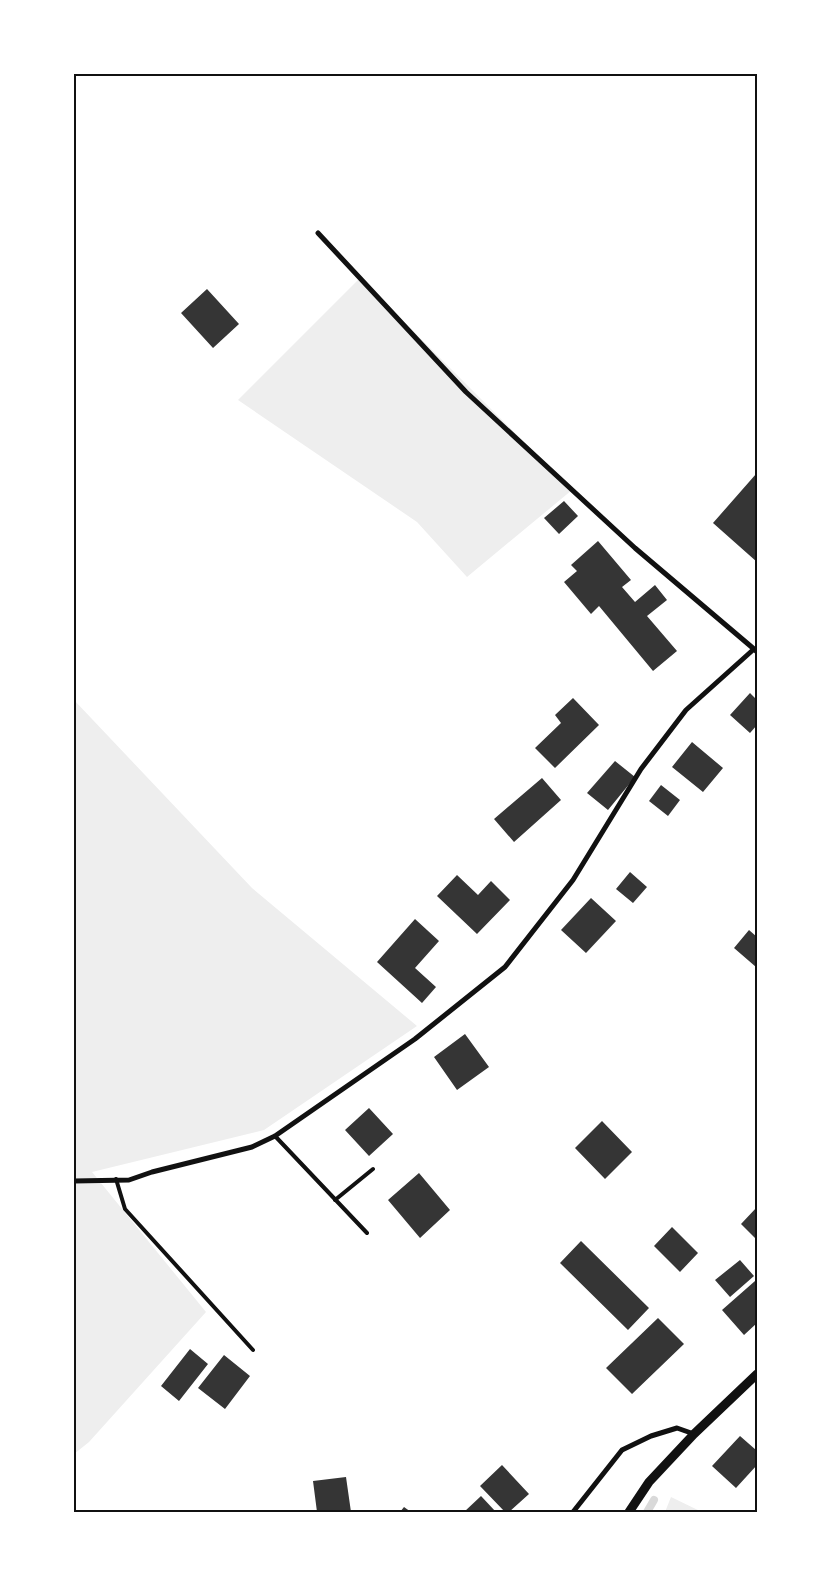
<svg xmlns="http://www.w3.org/2000/svg" width="831" height="1586" viewBox="0 0 831 1586" font-family="Signika,sans-serif">
	<style>
		.green { fill: #eee }
		.lines { fill: none; stroke-linecap: round; stroke-linejoin: round }
		.stream { stroke: #d9d9d9; stroke-width: 8 }
		.building { fill: #353535 }
		.service { stroke: #111; stroke-width: 4 }
		.minor { stroke: #111; stroke-width: 5 }
		.tertiary { stroke: #111; stroke-width: 9 }
		.neatline { fill: none; stroke: #111; stroke-width: 2 }
	</style>
	<rect width="100%" height="100%" fill="#fff"/>
	<path class="green" d="M360 278 572 490 467 577 417 522 238 400Z
		M74 700 252 888 417 1026 264 1130 92 1172 206 1312 89 1442 74 1454Z
		M671 1497 702 1512H665Z"/>
	<g class="lines">
		<path class="stream" d="M647 1512 654 1500"/>
	</g>
	<path class="building" d="M207 289 239 324 213 348 181 313Z
		M756 474 757 476V562L713 523Z
		M564 501 578 516 559 534 544 518Z
		M598 541 631 580 622 587 635 602 655 585 667 600 647 616 677 651 653 671 599 606 591 614 564 582 577 571 571 565Z
		M750 693 757 700V725L750 733 730 715Z
		M573 698 599 725 555 768 535 748 561 723 555 715Z
		M692 742 723 768 703 792 672 767Z
		M615 761 635 777 608 810 587 793Z
		M542 778 561 800 514 842 494 819Z
		M661 785 680 800 668 816 649 801Z
		M630 872 647 887 633 903 616 889Z
		M457 875 478 895 491 881 510 900 477 934 437 896Z
		M591 898 616 921 586 953 561 930Z
		M415 919 439 941 415 968 436 987 422 1003 377 962Z
		M749 930 757 937 756 967 734 948Z
		M465 1034 489 1067 457 1090 434 1057Z
		M369 1108 393 1134 369 1156 345 1130Z
		M602 1121 632 1152 605 1179 575 1148Z
		M419 1173 450 1210 420 1238 388 1200Z
		M757 1207V1240L741 1224Z
		M672 1227 698 1253 680 1272 654 1246Z
		M581 1241 649 1308 628 1330 560 1263Z
		M740 1260 754 1276 730 1297 715 1280Z
		M755 1281 757 1283V1323L744 1335 722 1310Z
		M658 1318 684 1344 632 1394 606 1368Z
		M190 1349 208 1364 179 1401 161 1386Z
		M224 1355 250 1376 225 1409 198 1388Z
		M740 1436 756 1450 757 1449V1465L736 1488 712 1466Z
		M502 1465 529 1494 509 1512H505L480 1486Z
		M346 1477 351 1512H317L313 1481Z
		M481 1496 496 1512H464Z
		M404 1507 411 1512H400Z"/>
	<g class="lines">
		<path class="service" d="M275 1136 367 1233
			M116 1179 125 1209 253 1350
			M335 1200 373 1169"/>
		<path class="minor" d="M318 233 466 392 635 548 754 649
			M74 1181 129 1180 152 1172 252 1147 275 1136 415 1039 505 967 573 880 641 769 686 710 754 649 757 652
			M573 1512 622 1450 651 1436 677 1428 694 1434"/>
		<path class="tertiary" d="M629 1512 649 1482 694 1434 757 1374"/>
	</g>
	<rect width="831" height="1586" fill="none" stroke="#ffffff" stroke-width="150"/>
	<rect x="75" y="75" width="681" height="1436" class="neatline"/>
</svg>
